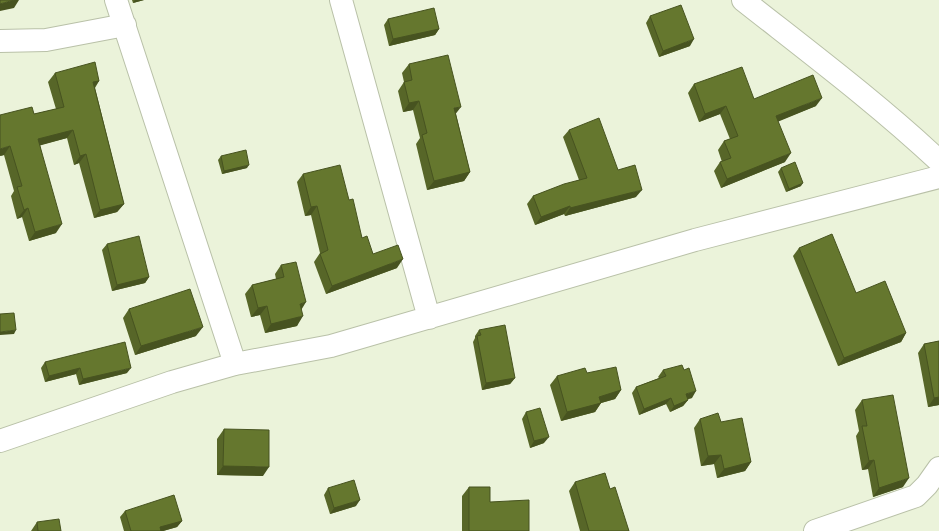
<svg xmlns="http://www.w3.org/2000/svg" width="939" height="531" viewBox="0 0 939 531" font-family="Merriweather,serif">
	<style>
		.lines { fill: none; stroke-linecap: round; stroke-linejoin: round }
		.street-casing { stroke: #b9c1a8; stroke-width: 24 }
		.street { stroke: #fff; stroke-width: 22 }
		.wall { fill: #576628 }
		.shaded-wall { fill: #475320 }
		.building { fill: #65772e; stroke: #475320 }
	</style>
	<rect width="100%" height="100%" fill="#ebf3da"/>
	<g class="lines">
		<defs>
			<path id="street" d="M116 0 235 364
				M341 0 429 318
				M743 0C809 52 877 103 939 161
				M0 41 46 40 125 25
				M0 441 172 382 235 364 331 346 695 240 939 177
				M815 531 916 496 927 485 939 468"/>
		</defs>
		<use href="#street" class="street-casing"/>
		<use href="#street" class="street"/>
	</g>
	<path class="wall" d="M132 0H144L133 3Z
		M650 16 690 46 659 57 646 23Z
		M388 19 439 29 435 35 389 46 384 25Z
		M409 64 456 114 470 172 464 181 427 190 416 144 420 138 413 110 403 112 398 91 404 82 402 73Z
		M55 73 99 81 95 88 124 204 117 212 94 218 79 163 74 165 67 138 40 145 56 233 29 241 22 217 17 219 11 196 14 191 4 155 0 156 34 114 56 109 48 82Z
		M694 84 754 99 816 106 778 121 785 162 721 188 714 171 720 162H722L718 150 724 141 730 139 720 114 699 122 688 93Z
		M569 130 618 170 636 197 565 216 564 214 535 225 527 204 533 196 579 180 563 137Z
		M221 156 247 168 222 174 218 160Z
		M781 168 801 186 786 192 778 172Z
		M303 174 349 200 362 238 373 254 397 268 326 294 314 262 320 253 311 215 305 216 297 182Z
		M107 244 149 277 145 283 112 291 102 250Z
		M799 248 856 293 906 333 901 342 838 366 793 256Z
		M281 265 301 310 297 326 265 333 260 315 251 317 245 294 252 285 276 279 275 274Z
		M129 309 196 336 135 355 123 318Z
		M479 330 515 378 510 384 482 390 473 342 475 338V336Z
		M939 341V405L928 407 918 353 924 344Z
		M45 362 127 373 79 385 76 374 45 382 41 368Z
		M663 370 692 398 687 399 688 400 683 406 670 412 666 404 639 415 632 393 636 387 659 378 658 377Z
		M587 373 621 390 615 399 601 403 595 412 561 421 550 385 557 376Z
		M862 400 903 487 873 497 868 469 862 470 856 436 859 431 855 410Z
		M526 412 544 443 530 448 522 419Z
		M700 419 721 422 751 462 745 471 717 478 714 464 701 466 694 428Z
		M224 429 263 476 217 475V439Z
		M575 482 610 489 629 531H580L569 491Z
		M469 487 529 531H462V496Z
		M328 488 356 506 330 514 324 495Z
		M125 511 182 521 177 527 163 531H124L120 517Z
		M37 522 61 531H31Z"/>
	<path class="shaded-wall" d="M14 0H19L14 8 0 11V4Z
		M135 0H144L133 3Z
		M439 29 435 35 389 46 393 39Z
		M694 39 690 46 659 57 663 51Z
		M99 81 93 89V82Z
		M822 98 816 106 770 125 776 116Z
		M419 101 413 110 403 112 409 103Z
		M726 106 720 114 699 122 705 114Z
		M461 107 454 116V108Z
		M73 130 67 138 31 148 38 139Z
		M10 146 4 155 0 156V149Z
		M791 153 785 162 721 188 727 179Z
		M86 154 79 163 74 165 80 156Z
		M249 165 247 168 222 174 224 171Z
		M470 172 464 181 427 190 434 181Z
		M803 183 801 186 786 192 789 189Z
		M642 190 636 197 565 216 570 208Z
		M124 204 117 212 94 218 100 210Z
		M317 206 311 215 305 216 311 207Z
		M570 206 564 214 535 225 541 217Z
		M28 208 22 217 17 219 24 210Z
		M62 224 56 233 29 241 35 232Z
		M403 259 397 268 326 294 332 286Z
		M149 277 145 283 112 291 117 285Z
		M306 302 300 312V304Z
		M267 306 260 315 251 317 258 308Z
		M303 316 297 326 265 333 271 324Z
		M203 327 196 336 135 355 141 346Z
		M16 330 14 334 0 335V332Z
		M906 333 901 342 838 366 844 358Z
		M80 368 76 374 45 382 49 376Z
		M131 368 127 373 79 385 83 379Z
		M515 378 510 384 482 390 486 383Z
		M621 390 615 399 601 403 595 412 561 421 567 412 599 397Z
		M696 391 692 398 681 401 686 394Z
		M939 397V405L928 407 934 398Z
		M671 398 666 404 639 415 644 409Z
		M688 400 683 406 670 412 674 406Z
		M549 437 544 443 530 448 534 441Z
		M721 455 714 464 701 466 708 456Z
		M874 460 868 469 862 470 869 461Z
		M751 462 745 471 717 478 724 469Z
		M223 466 269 467 263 476 217 475Z
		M909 478 903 487 873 497 879 488Z
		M360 500 356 506 330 514 334 508Z
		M182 521 177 527 163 531H157L160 527Z"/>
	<path class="building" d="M0 0H14L0 4Z
		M681 5 694 39 663 51 650 16Z
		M434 8 439 29 393 39 388 19Z
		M448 55 461 107 454 108 470 172 434 181 422 135 427 133 419 101 409 103 404 82 412 80 409 64Z
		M95 62 99 81 93 82 124 204 100 210 86 154 80 156 73 130 38 139 62 224 35 232 28 208 24 210 17 187 22 186 10 146 0 149V115L32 107 34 114 64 107 55 73Z
		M742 67 754 99 813 75 822 98 776 116 791 153 727 179 720 162 731 158 724 141 738 136 726 106 705 114 694 84Z
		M599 118 618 170 635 165 642 190 570 208V206L541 217 533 196 564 184 587 178 569 130Z
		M246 150 249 165 224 171 221 156Z
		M795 162 803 183 789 189 781 168Z
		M340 165 349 200 353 199 362 238 367 236 373 254 398 245 403 259 332 286 320 254 328 250 317 206 311 207 303 174Z
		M832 234 856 293 885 281 906 333 844 358 799 248Z
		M139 236 149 277 117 285 107 244Z
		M296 262 306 302 300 304 303 316 271 324 267 306 258 308 252 285 284 277 281 265Z
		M190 289 203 327 141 346 129 309Z
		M14 313 16 330 0 332V314Z
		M505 325 515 378 486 383 477 336 481 335 479 330Z
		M939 341V397L934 398 924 344Z
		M125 342 131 368 83 379 80 368 49 376 45 362Z
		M682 365 684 370 689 368 696 391 686 394 688 400 674 406 671 398 644 409 636 387 666 376 663 370Z
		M616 367 621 390 599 397 601 403 567 412 557 376 585 368 587 373Z
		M893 395 909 478 879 488 874 460 869 461 862 426H867L862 400Z
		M540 408 549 437 534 441 526 412Z
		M718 413 721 422 742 418 751 462 724 469 721 455 708 456 700 419Z
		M224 429 269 430V467L223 466Z
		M605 473 610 489 615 487 629 531H589L575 482Z
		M354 480 360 500 334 508 328 488Z
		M469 487H490V502L529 500V531H469Z
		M174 495 182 521 160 527 161 531H131L125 511Z
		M59 519 61 531H38L37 522Z"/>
</svg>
